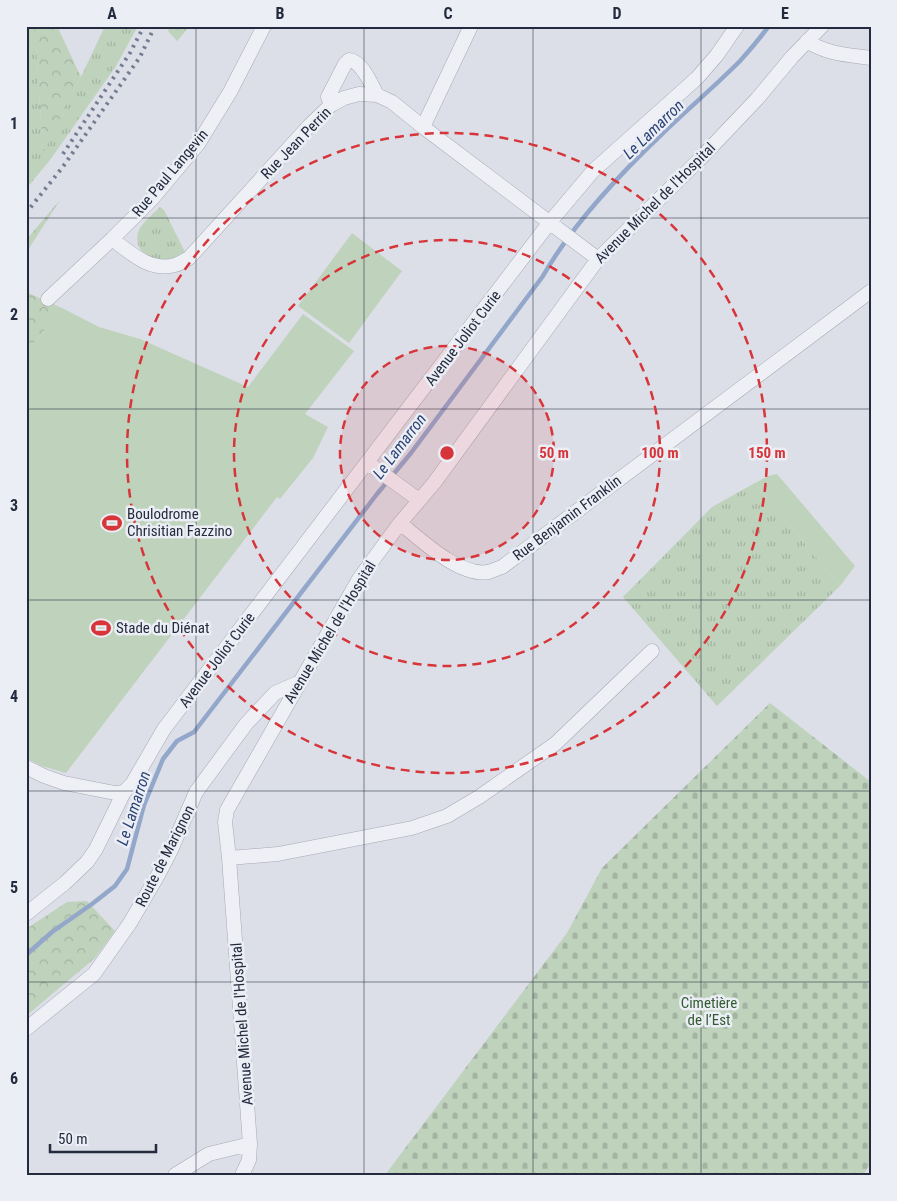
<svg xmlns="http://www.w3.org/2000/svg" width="897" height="1201" viewBox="0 0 897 1201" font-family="'Roboto Condensed',sans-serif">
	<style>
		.grass { fill: url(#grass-tufts) }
		.forest { fill: url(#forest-crowns) }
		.cemetery { fill: url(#cemetery-stones) }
		.garden { fill: #bfd2bc }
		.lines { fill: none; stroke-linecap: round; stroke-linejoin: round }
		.stream { stroke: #93a7cb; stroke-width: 4.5 }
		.minor-casing { stroke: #a5a9b4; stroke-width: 15 }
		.minor { stroke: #eff0f5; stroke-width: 14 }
		.rail { stroke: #747c92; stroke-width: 4; stroke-dasharray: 2.5 5; stroke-linecap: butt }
		.grid { fill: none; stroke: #252b3e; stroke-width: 1; stroke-opacity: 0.55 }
		.ring { fill: none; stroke: #d73539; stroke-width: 2.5; stroke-dasharray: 9 6 }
		.labels { text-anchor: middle; stroke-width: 5; stroke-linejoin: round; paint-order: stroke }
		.street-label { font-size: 15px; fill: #252b3e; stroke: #ebeef5 }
		.poi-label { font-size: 15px; fill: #252b3e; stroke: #ebeef5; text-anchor: start }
		.park-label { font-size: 15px; fill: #335b31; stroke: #ebeef5 }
		.water-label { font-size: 16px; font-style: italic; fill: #2c4375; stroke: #ebeef5 }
		.centre { fill: #d73539; stroke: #ebeef5; stroke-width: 2.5 }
		.ring-label { font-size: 15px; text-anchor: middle; font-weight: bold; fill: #d73539; stroke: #ebeef5; stroke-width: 5; stroke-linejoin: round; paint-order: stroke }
		.neatline { fill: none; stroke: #252b3e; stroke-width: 2 }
		.grid-label { font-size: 16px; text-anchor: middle; font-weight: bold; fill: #252b3e }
	</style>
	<defs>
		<pattern id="grass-tufts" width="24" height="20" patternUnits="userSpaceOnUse" patternTransform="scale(1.25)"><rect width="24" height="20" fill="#bfd2bc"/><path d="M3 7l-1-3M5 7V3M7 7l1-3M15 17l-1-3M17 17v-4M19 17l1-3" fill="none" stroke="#a4b4a3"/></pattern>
		<pattern id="forest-crowns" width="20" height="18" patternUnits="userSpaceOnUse" patternTransform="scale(1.25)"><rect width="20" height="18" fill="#bfd2bc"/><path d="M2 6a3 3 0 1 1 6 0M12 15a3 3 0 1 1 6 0" fill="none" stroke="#a4b4a3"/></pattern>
		<pattern id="cemetery-stones" width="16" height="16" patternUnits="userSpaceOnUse" patternTransform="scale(1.25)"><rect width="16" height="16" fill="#bfd2bc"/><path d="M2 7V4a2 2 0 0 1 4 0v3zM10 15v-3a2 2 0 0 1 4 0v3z" fill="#a4b4a3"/></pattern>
	</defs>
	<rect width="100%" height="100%" fill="#dcdfe7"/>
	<path class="grass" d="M105 26H138L116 66 50 160 26 189V36L36 44 43 152 81 77Z
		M160 207 164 210 185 252C182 255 179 257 175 259 157 264 130 253 139 230 142 223 154 213 160 207Z
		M755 483 840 586 717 706 623 597 712 507Z"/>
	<path class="forest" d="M26 26H57L81 77 43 153 36 45 26 36Z
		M170 26H190L177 41 168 31Z
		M60 200 26 253V240Z
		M26 292 62 308 26 353Z
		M87 901 115 931 95 958 26 1016V929L67 902Z"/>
	<path class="cemetery" d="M770 703 871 782V1163L863 1175H385L567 933 602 868Z"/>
	<path class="garden" d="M352 233 402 271 349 343 298 306Z
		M62 308 99 327 140 339 248 387 303 314 354 351 305 414 328 427 313 458 280 499 277 497 66 773 42 766 26 758V353Z
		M777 474 855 566 840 586 755 483 768 476Z"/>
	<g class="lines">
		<path class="stream" d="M26 955 52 932 92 904 115 886 127 869 144 805 163 759 177 741 194 732 377 494 411 453 543 276C572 225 620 174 662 134 688 109 715 86 740 61 750 50 760 38 769 26"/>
		<defs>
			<path id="minor" d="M807 41C826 54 849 55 871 58
				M331 105 328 97 345 64 349 60C362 61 371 84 377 95
				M423 127 471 26
				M112 239C131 253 150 272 175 265 180 264 185 260 189 258L309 126 331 105 344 98 359 94 377 95 392 102 423 127 598 259
				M48 299 112 239 152 199 198 144 230 92 264 26
				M368 463 419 500
				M400 523C421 540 460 577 488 572 493 571 498 568 502 567L871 291
				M26 767 44 776 64 783 115 793 124 792
				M229 858 278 854 412 828 447 816 479 797 555 744 652 651
				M26 914 65 883 87 862 96 849 124 792 132 784 164 729 550 222 593 171 697 78 717 55 737 26
				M26 1029 94 974 130 923 158 875 171 850 196 792 246 724 275 693 300 682
				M175 1175 209 1154 250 1144
				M242 1175 249 1160 250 1144 229 858 225 822 227 810 359 579 400 523 434 483 598 259 699 160 757 99 792 57 822 26"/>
		</defs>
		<use href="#minor" class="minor-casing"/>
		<use href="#minor" class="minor"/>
		<path class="rail" d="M63 154 130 53 144 26
			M26 213 62 168 140 57 155 26"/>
	</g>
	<path class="grid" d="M196 26V1175M364 26V1175M533 26V1175M701 26V1175M26 218H871M26 409H871M26 600H871M26 791H871M26 982H871"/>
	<circle cx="447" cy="453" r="107" fill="#d73539" fill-opacity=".12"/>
	<g class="ring">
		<circle cx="447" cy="453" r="107"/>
		<circle cx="447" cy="453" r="213"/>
		<circle cx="447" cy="453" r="320"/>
	</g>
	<defs>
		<symbol id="stadium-bare" viewBox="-9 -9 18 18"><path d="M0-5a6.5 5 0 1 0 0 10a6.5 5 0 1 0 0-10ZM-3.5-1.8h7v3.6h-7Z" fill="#d73539" stroke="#ebeef5" stroke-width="2.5" paint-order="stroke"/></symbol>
	</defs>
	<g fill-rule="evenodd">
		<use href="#stadium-bare" x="98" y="509" width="28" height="28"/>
		<use href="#stadium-bare" x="87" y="614" width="28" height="28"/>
	</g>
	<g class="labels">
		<g class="street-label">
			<text transform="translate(296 143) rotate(-46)" y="5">Rue Jean Perrin</text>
			<text transform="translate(170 173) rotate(-50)" y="5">Rue Paul Langevin</text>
			<text transform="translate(655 203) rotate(-45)" y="5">Avenue Michel de l'Hospital</text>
			<text transform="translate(463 338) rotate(-53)" y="5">Avenue Joliot Curie</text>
			<text transform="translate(567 518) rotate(-37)" y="5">Rue Benjamin Franklin</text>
			<text transform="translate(330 632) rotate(-59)" y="5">Avenue Michel de l'Hospital</text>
			<text transform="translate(217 660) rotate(-53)" y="5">Avenue Joliot Curie</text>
			<text transform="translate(165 856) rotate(-63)" y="5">Route de Marignon</text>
			<text transform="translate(242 1024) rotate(-94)" y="5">Avenue Michel de l'Hospital</text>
		</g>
		<g class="poi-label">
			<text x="127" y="519">Boulodrome<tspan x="127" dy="17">Chrisitian Fazzino</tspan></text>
			<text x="116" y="633">Stade du Diénat</text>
		</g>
		<g class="park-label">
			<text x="709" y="1008">Cimetière<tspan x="709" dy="17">de l’Est</tspan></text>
		</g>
		<g class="water-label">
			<text transform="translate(653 129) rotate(-44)" y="6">Le Lamarron</text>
			<text transform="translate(399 446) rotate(-53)" y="6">Le Lamarron</text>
			<text transform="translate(133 808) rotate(-72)" y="6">Le Lamarron</text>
		</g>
	</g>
	<circle cx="447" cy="453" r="8" class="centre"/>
	<g class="ring-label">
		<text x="554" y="458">50 m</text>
		<text x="660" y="458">100 m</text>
		<text x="767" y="458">150 m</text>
	</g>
	<rect width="897" height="1201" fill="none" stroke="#ebeef5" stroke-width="55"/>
	<path d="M50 1144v8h106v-8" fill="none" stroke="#252b3e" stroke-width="2.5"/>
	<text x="58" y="1144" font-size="15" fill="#252b3e" stroke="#ebeef5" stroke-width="4" paint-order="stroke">50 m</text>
	<rect x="28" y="28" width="842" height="1146" class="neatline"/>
	<g class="grid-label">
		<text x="112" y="19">A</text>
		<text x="280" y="19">B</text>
		<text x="448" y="19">C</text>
		<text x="617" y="19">D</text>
		<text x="785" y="19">E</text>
		<text x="14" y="129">1</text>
		<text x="14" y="320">2</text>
		<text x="14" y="511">3</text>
		<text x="14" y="702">4</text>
		<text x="14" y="893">5</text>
		<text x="14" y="1084">6</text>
	</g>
</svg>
